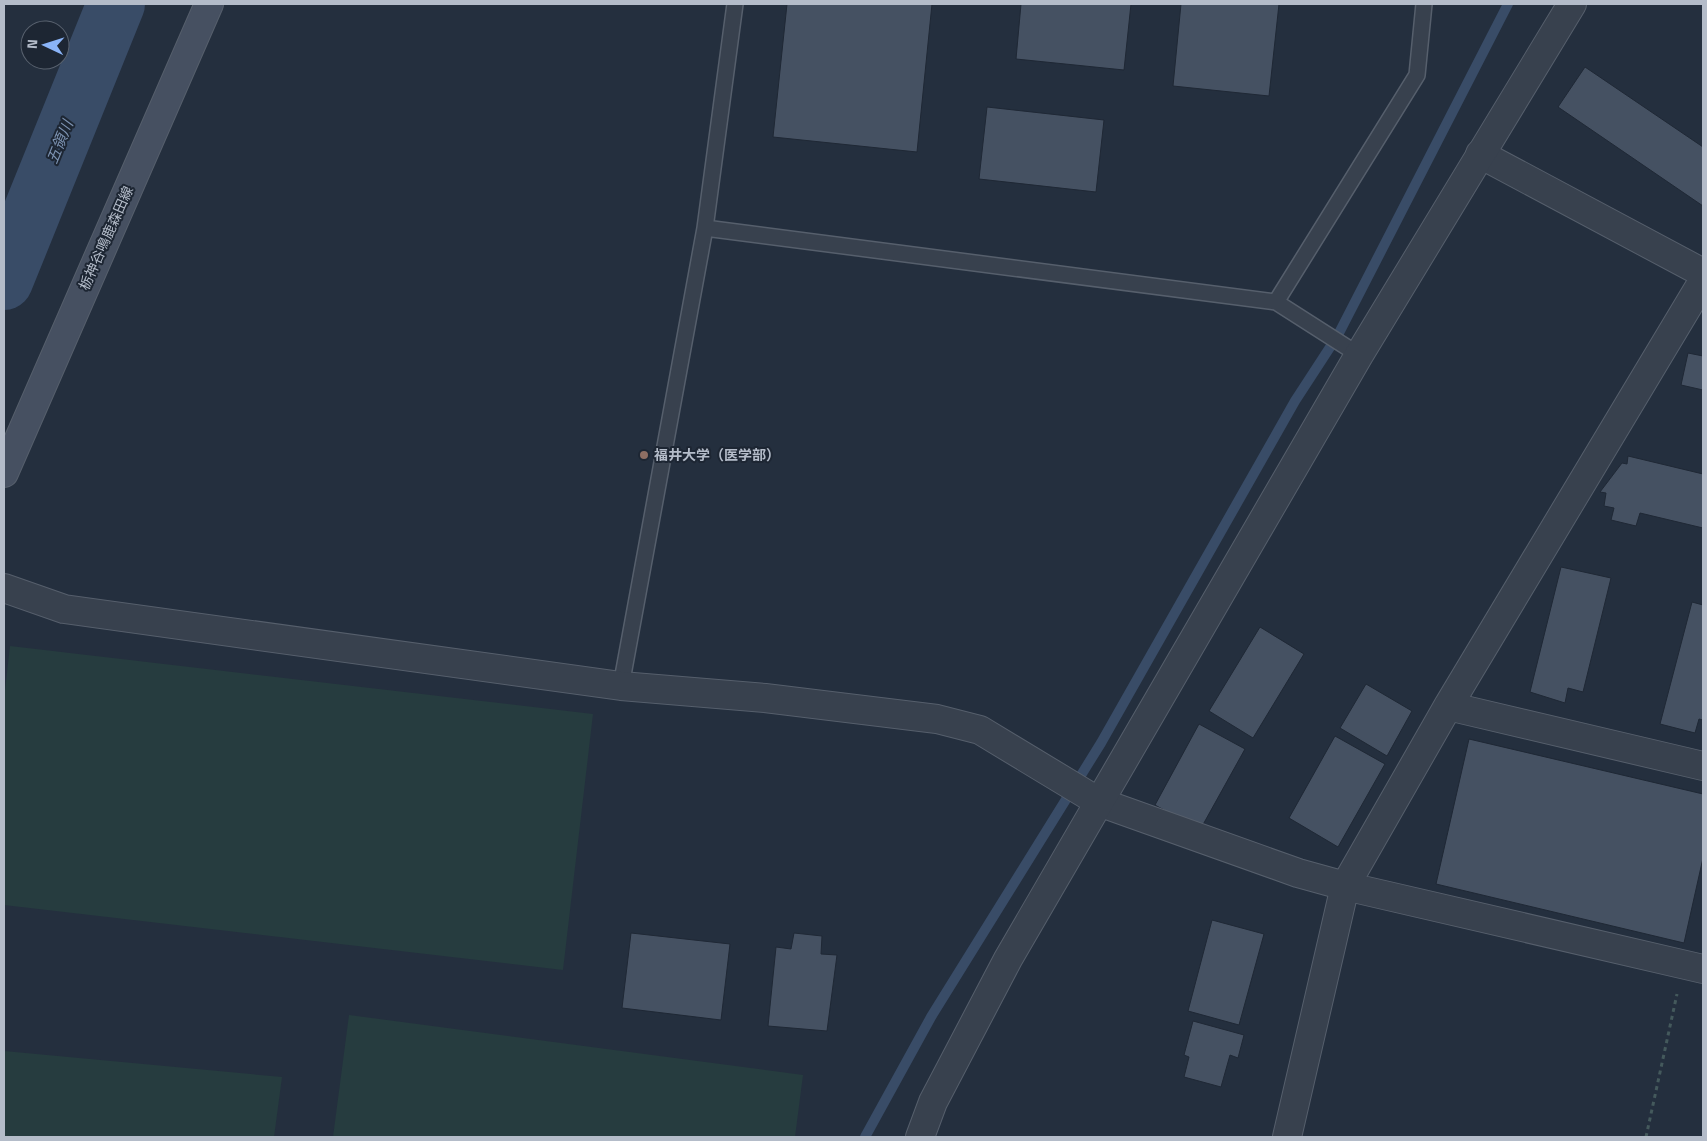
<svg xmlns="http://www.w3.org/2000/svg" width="1707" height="1141" viewBox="0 0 1707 1141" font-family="'Titillium Web','Noto Sans JP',sans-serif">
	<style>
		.green { fill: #263c3f }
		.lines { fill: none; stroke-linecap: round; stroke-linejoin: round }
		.stream { stroke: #394c67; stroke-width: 10 }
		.river { stroke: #394c67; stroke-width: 58 }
		.building { fill: #455162; stroke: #1f2835 }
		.service-casing { stroke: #565f6c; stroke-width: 18 }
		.minor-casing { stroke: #565f6c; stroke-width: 30 }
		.tertiary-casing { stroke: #565f6c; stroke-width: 30 }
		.secondary-casing { stroke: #565f6c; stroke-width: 30 }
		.path { stroke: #44595c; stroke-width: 3; stroke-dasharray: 4 4; stroke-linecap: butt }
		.service { stroke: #38414e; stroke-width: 15 }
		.minor { stroke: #38414e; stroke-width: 28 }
		.tertiary { stroke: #38414e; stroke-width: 28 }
		.secondary { stroke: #465061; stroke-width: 28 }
		.education-dot { fill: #8d6e63; stroke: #1d2633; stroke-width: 2 }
		.labels { text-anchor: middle; stroke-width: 4; stroke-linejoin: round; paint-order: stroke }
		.street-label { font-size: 14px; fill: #b4bcc9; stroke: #1d2633 }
		.poi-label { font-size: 14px; font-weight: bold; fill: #b4bcc9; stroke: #1d2633; text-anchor: start }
		.water-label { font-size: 15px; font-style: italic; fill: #7c92b1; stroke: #1d2633 }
	</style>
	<rect width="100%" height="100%" fill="#242f3e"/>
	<path class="green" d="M10 646 593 714 563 970 4 905V699Z
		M349 1015 803 1075 795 1137H333Z
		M4 1051 282 1077 274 1137H4Z"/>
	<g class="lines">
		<path class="stream" d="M865 1137 931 1017 1101 743 1295 401 1338 335 1508 4"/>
		<path class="river" d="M4 281 116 4"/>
	</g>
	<path class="building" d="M787 4H932L917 152 773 137Z
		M1021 4H1131L1124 70 1016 59Z
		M1181 4H1279L1269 96 1173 86Z
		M1585 67 1703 147V206L1558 107Z
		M987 107 1104 120 1096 192 979 179Z
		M1688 353 1703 356V390L1681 385Z
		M1628 456 1703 474V528L1640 513 1636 526 1611 520 1614 508 1604 506 1606 493 1600 492 1622 463 1627 464Z
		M1561 567 1611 578 1583 692 1568 688 1565 703 1530 692Z
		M1692 602 1703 605V720L1699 719 1695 733 1660 724Z
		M1260 627 1304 654 1253 738 1209 711Z
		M1366 684 1412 711 1387 756 1340 728Z
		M1199 724 1245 749 1200 830 1155 805Z
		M1335 736 1385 764 1338 847 1289 818Z
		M1469 739 1703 794V858L1684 943 1436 884Z
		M1212 920 1264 934 1239 1025 1188 1011Z
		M631 933 730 944 721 1020 622 1008Z
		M794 933 822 936 821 954 837 955 827 1031 768 1026 776 947 791 949Z
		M1193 1021 1244 1035 1238 1058 1230 1055 1221 1087 1184 1077 1189 1057 1184 1055Z"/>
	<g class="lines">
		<defs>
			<path id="service" d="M705 228 1276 302 1359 355
				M1276 302 1417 75 1424 4
				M621 686 705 228 735 4"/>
			<path id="minor" d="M1480 154 1703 273
				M1448 706 1703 766
				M1099 802 1298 873 1345 886 1703 969
				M1287 1137 1345 886 1448 706 1703 281"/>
			<path id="tertiary" d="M4 588 64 609 621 686 765 698 937 719 980 730 1099 802
				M920 1137 933 1102 1008 959 1359 355 1572 4"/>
			<path id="secondary" d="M4 473 209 4"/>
		</defs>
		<use href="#service" class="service-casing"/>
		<use href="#minor" class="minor-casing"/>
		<use href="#tertiary" class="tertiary-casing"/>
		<use href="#secondary" class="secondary-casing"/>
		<path class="path" d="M1646 1137 1677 994"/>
		<use href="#service" class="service"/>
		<use href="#minor" class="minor"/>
		<use href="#tertiary" class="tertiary"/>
		<use href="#secondary" class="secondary"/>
	</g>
	<circle class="education-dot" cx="644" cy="455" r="5"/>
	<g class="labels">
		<g class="street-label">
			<text transform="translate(106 238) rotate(-66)" y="5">栃神谷鳴鹿森田線</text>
		</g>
		<g class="poi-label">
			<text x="654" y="460">福井大学（医学部）</text>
		</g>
		<g class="water-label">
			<text transform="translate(60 142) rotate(-68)" y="5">五領川</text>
		</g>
	</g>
	<rect width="1707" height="1141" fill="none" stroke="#b4bcc9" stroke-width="10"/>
	<g transform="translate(45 45) rotate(274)"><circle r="24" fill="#1d2633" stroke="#59626f"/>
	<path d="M0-4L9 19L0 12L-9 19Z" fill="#8ab4f8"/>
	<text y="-8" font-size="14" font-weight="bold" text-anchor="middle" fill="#b4bcc9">N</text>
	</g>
</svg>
